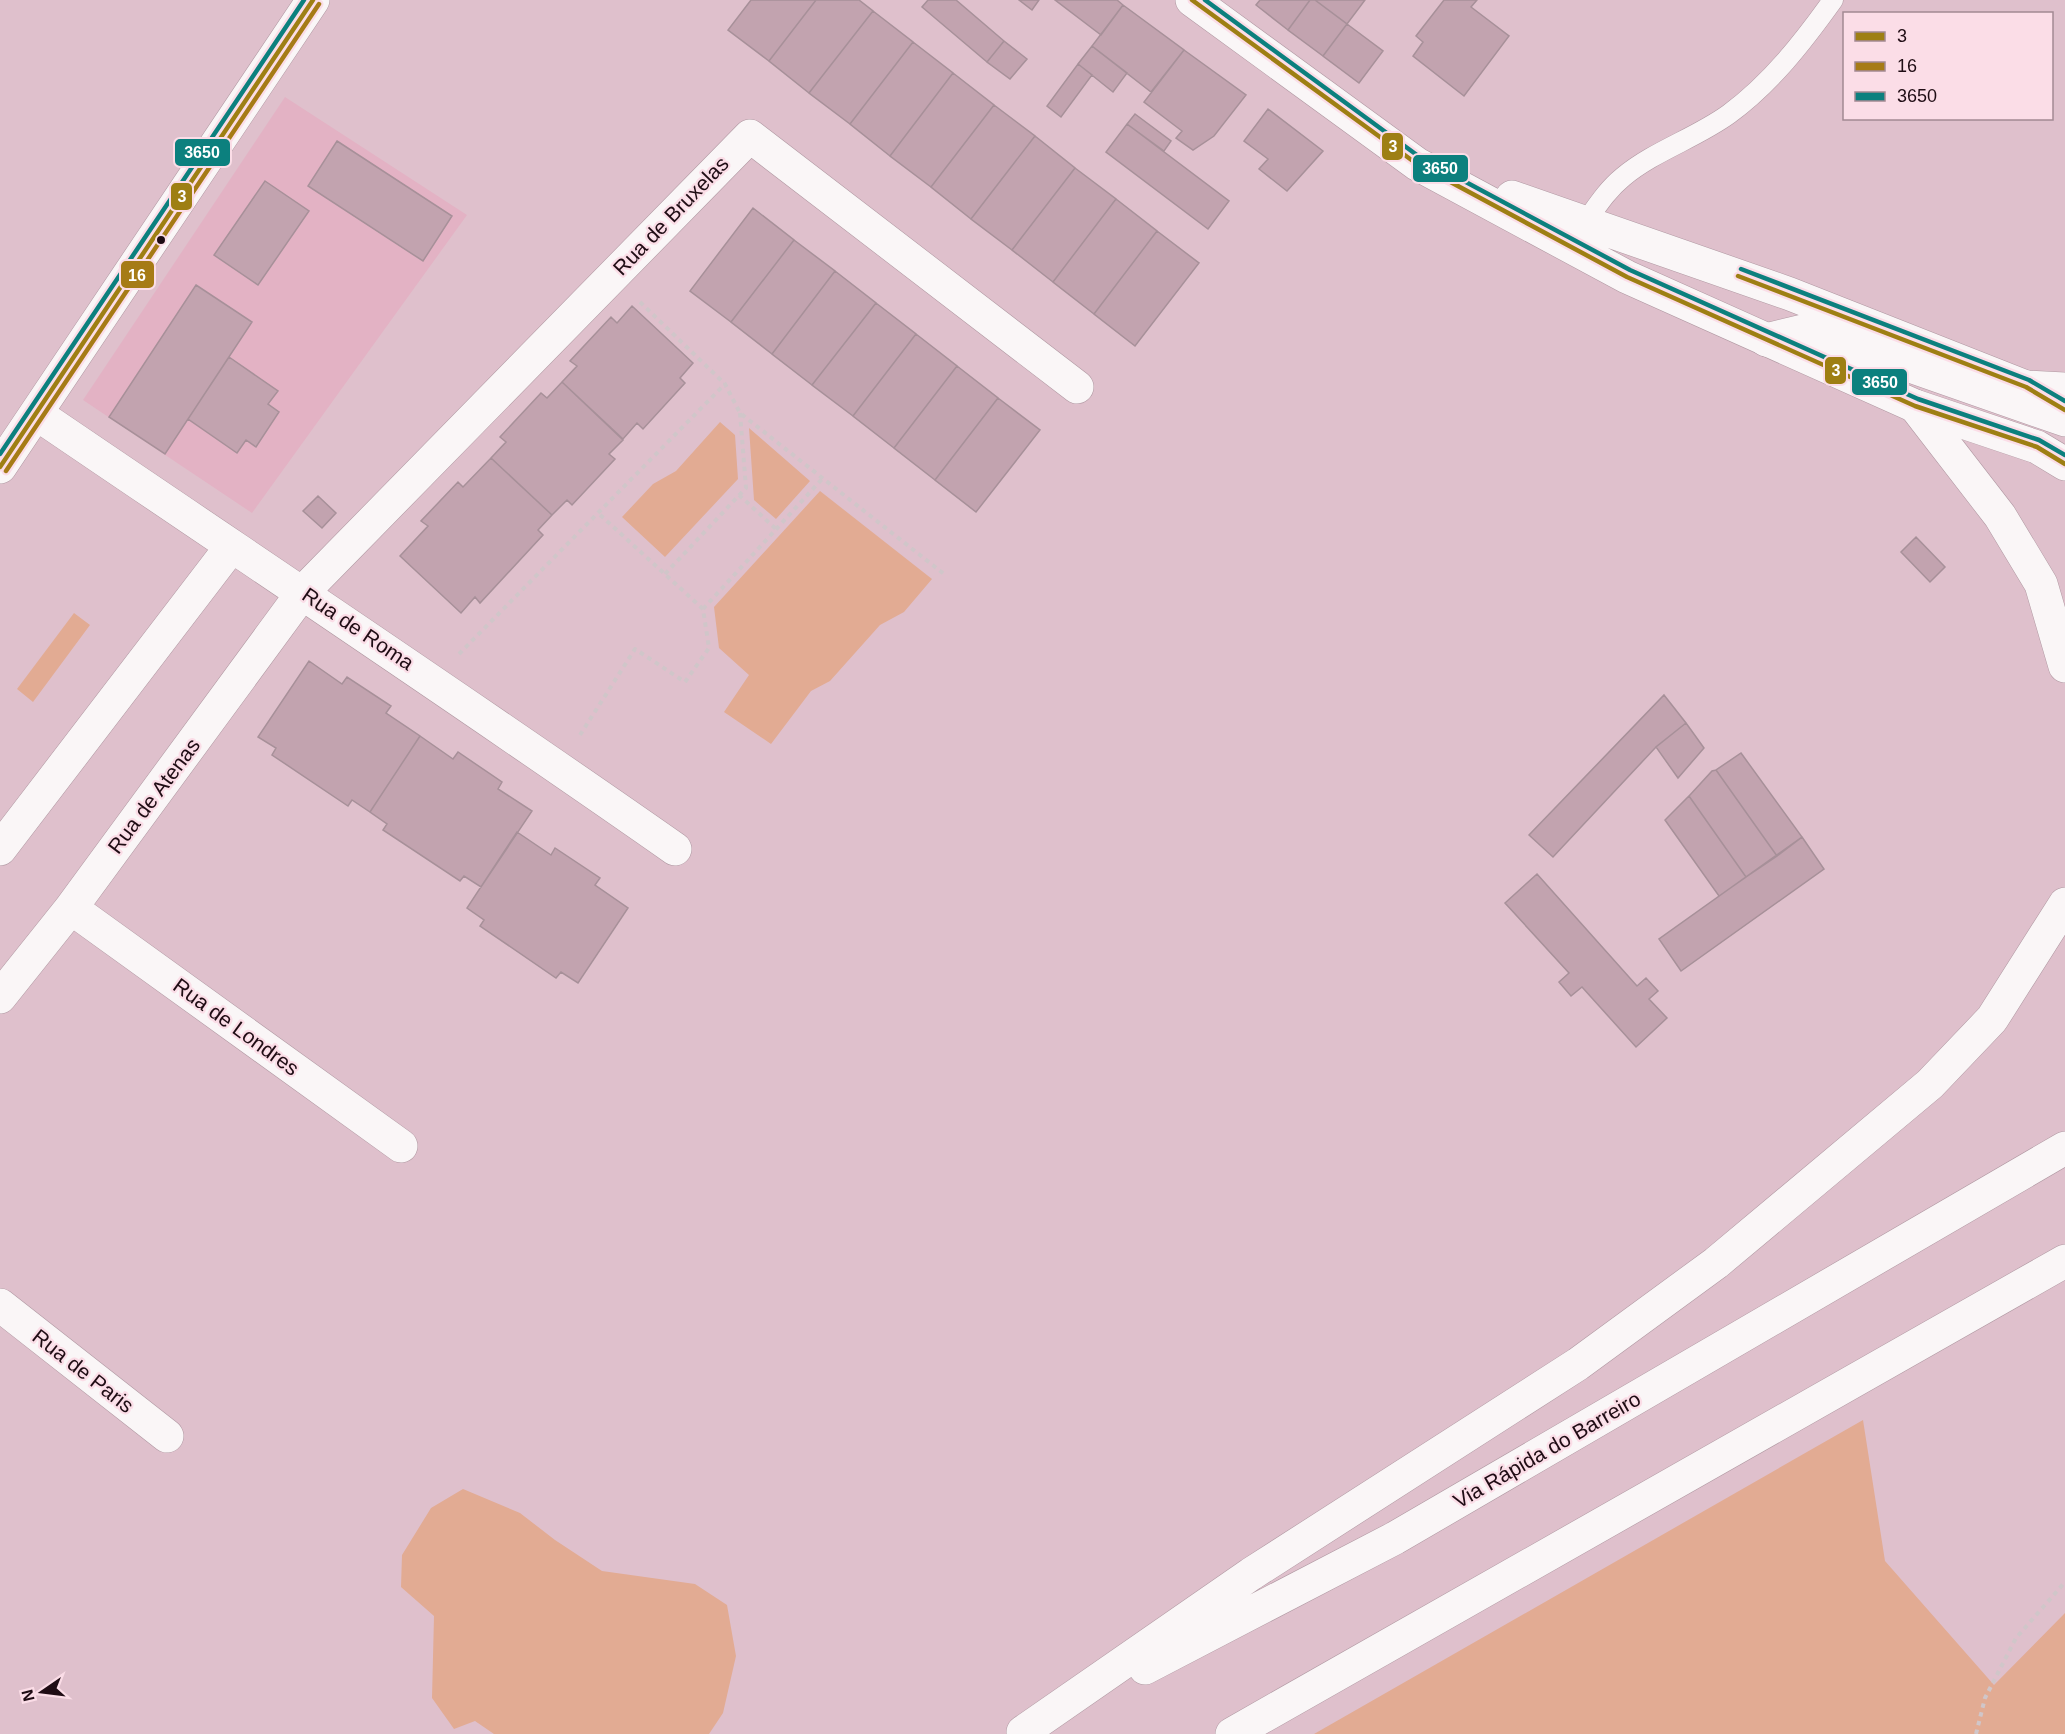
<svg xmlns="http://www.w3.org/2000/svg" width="2065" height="1734" viewBox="0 0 2065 1734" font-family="Arial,sans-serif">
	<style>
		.built { fill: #e3b2c4 }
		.green { fill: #e2ab93 }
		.building { fill: #c2a3af; stroke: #a79099; stroke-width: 1.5 }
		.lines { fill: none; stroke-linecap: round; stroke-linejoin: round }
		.lane-casing { stroke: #af97a1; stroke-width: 21 }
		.street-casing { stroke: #af97a1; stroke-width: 34 }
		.secondary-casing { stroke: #af97a1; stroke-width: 34 }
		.primary-casing { stroke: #af97a1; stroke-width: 34 }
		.highway-casing { stroke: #af97a1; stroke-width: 34 }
		.path { stroke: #d0c6c9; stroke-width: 4; stroke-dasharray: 4.5 4.5; stroke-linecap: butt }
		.lane { stroke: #faf6f7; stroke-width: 20 }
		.street { stroke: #faf6f7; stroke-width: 33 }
		.secondary { stroke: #faf6f7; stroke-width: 33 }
		.primary { stroke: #faf6f7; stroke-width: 33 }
		.highway { stroke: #faf6f7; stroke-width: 33 }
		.bus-1-casing { stroke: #fbdde7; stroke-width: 9 }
		.bus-2-casing { stroke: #fbdde7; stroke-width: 9 }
		.bus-3-casing { stroke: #fbdde7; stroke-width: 9 }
		.bus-1 { stroke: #9e7f13; stroke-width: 4.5 }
		.bus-2 { stroke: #a67b16; stroke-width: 4.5 }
		.bus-3 { stroke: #0c807e; stroke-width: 4.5 }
		.bus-dot { fill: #1f0c14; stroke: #fbdde7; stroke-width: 2 }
		.labels { text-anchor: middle; stroke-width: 4.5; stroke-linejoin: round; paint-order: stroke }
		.street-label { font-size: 21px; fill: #1f0c14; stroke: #fbdde7 }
		.line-badge { stroke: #fbdde7; stroke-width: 2 }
		.badge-label { font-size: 16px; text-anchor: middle; font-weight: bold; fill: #fff }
	</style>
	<rect width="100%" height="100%" fill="#dfc0cc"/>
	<path class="built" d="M285 97 467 215 252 513 83 400Z"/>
	<path class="green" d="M720 422 735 435 738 479 665 557 622 517 653 484 676 471Z
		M749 428 810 481 776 519 754 500Z
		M820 491 932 579 904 612 880 625 830 681 811 691 771 744 724 712 749 675 719 648 714 607Z
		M74 613 90 625 33 702 17 689Z
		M1863 1420 1885 1561 1994 1685 2065 1613V1734H1314Z
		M463 1489 520 1513 555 1540 602 1571 695 1584 727 1605 736 1656 723 1713 709 1734H494L475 1721 454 1729 432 1698 434 1616 401 1587 402 1555 431 1508Z"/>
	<path class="building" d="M751 0H816L769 61 728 30Z
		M816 0H859L873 11 809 93 769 61Z
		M928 0H956L1004 41 987 62 922 7Z
		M1019 0H1039L1032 10Z
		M1055 0H1117L1123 5 1101 35Z
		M1260 0H1310L1288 30 1256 5Z
		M1310 0H1315L1347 24 1323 56 1288 30Z
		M1315 0H1365L1347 24Z
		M1444 0H1477L1471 7 1509 36 1464 96 1413 56 1423 42 1416 36Z
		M1123 5 1184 50 1151 92 1092 46Z
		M873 11 913 42 850 124 809 93Z
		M1347 24 1383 51 1359 83 1323 56Z
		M1004 41 1027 59 1010 79 987 62Z
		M913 42 953 73 890 156 850 124Z
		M1092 46 1127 73 1113 92 1078 64Z
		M1184 50 1246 95 1214 136 1193 150 1176 138 1182 131 1144 102Z
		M1078 64 1092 75 1061 117 1047 106Z
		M953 73 994 105 931 187 890 156Z
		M994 105 1035 136 971 219 931 187Z
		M1268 109 1323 151 1287 191 1259 169 1268 159 1244 141Z
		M1135 114 1171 141 1164 151 1127 124Z
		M1127 124 1229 201 1208 229 1106 152Z
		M1035 136 1075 168 1012 250 971 219Z
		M337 141 452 216 423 261 308 186Z
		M1075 168 1116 199 1053 282 1012 250Z
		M265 181 309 211 258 285 214 255Z
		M1116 199 1157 231 1094 314 1053 282Z
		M753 208 794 240 731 322 690 291Z
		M1157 231 1199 263 1135 346 1094 314Z
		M794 240 835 271 772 354 731 322Z
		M835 271 876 303 812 385 772 354Z
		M196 285 252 322 165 454 109 417Z
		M876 303 916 334 853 416 812 385Z
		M632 306 693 363 680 378 685 383 643 429 637 423 623 439 562 382 577 366 570 361 611 317 617 323Z
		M916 334 957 366 894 448 853 416Z
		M229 357 278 391 268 404 279 412 256 447 246 440 237 453 188 419Z
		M957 366 998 398 935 480 894 448Z
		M562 382 623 440 609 454 615 459 572 505 567 500 552 515 491 458 506 442 500 437 541 393 547 398Z
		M998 398 1040 430 976 512 935 480Z
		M491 458 552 515 538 530 543 535 480 603 475 597 461 613 400 556 428 526 421 521 458 482 463 487Z
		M318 496 336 513 322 528 303 511Z
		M1916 537 1945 567 1930 582 1901 552Z
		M309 661 342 684 347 677 391 706 386 713 420 736 370 812 352 800 348 806 272 755 276 748 258 737Z
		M1664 695 1686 723 1656 747 1553 857 1529 835Z
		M1686 723 1704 748 1678 778 1656 747Z
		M420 736 453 759 458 752 502 782 498 789 532 811 481 887 464 876 460 881 383 830 387 824 370 812Z
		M1741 753 1802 837 1777 856 1716 770Z
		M1716 770 1777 856 1746 877 1689 796 1712 771Z
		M1689 796 1746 877 1719 896 1665 820Z
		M517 832 551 855 555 848 600 878 595 885 628 908 578 983 561 972 556 978 480 926 484 920 467 908Z
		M1802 837 1824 869 1681 971 1659 939Z
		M1537 874 1637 986 1646 978 1658 991 1649 999 1667 1018 1636 1047 1582 987 1571 996 1559 982 1569 973 1505 903Z"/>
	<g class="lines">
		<defs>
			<path id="lane" d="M1585 223C1597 206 1607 190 1623 177 1654 151 1696 138 1729 114 1771 83 1803 42 1833 0"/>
			<path id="street" d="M1766 340 1807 330 2065 420
				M37 414C250 559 464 701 675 849
				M0 849 231 547
				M71 908 401 1146
				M0 997 71 908 303 592 750 136 1077 387
				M0 1305 167 1436"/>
			<path id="secondary" d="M0 467 313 0"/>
			<path id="primary" d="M1192 0 1417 164 1627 277 1915 406 2037 447 2065 464
				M1512 197 1790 294 2026 387 2065 410"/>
			<path id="highway" d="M2026 387 2065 389
				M1915 406 2000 516 2041 584 2065 666
				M1145 1668 1395 1538 2065 1148
				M1023 1732 1251 1574 1578 1364 1716 1263 1930 1084 1992 1019 2065 904
				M1232 1734 2065 1261"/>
		</defs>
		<use href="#lane" class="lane-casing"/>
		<use href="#street" class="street-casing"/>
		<use href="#secondary" class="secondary-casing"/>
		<use href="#primary" class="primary-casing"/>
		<use href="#highway" class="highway-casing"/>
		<path class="path" d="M640 302 725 384 740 413 944 574
			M739 495 776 529
			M665 574 746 488 740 413
			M703 609 823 478
			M459 654 725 384
			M580 735 635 649 685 682 709 648 703 609 597 512
			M1976 1734 1985 1698 2016 1638 2065 1582"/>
		<use href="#lane" class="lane"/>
		<use href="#street" class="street"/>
		<use href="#secondary" class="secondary"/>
		<use href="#primary" class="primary"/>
		<use href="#highway" class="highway"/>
		<defs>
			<path id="bus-1" d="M1192 0 1417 164 1627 277 1915 406 2037 447 2065 464
				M1738 276 2026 387 2065 410
				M0 467 313 0"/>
			<path id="bus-2" d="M6 471 319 4"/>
			<path id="bus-3" d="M1205 0 1421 158 1630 270 1918 399 2039 440 2065 455
				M1741 269 2029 380 2065 401
				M0 454 304 0"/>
		</defs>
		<use href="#bus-1" class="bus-1-casing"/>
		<use href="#bus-2" class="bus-2-casing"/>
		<use href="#bus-3" class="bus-3-casing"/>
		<use href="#bus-1" class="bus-1"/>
		<use href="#bus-2" class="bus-2"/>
		<use href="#bus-3" class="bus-3"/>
	</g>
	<circle class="bus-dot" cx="161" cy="240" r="5"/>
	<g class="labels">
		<g class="street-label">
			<text transform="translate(671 216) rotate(-46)" y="7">Rua de Bruxelas</text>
			<text transform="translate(358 629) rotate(34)" y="7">Rua de Roma</text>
			<text transform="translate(154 796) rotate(-53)" y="7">Rua de Atenas</text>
			<text transform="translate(236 1027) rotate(36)" y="7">Rua de Londres</text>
			<text transform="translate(83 1371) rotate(38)" y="7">Rua de Paris</text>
			<text transform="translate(1547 1450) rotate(-30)" y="7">Via Rápida do Barreiro</text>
		</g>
	</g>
	<g class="line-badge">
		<rect x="1381" y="132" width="23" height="29" rx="6" fill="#9e7f13"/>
		<rect x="174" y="138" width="57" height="29" rx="6" fill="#0c807e"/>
		<rect x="1412" y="154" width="57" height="29" rx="6" fill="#0c807e"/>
		<rect x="170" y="182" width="23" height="29" rx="6" fill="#9e7f13"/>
		<rect x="120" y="260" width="35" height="29" rx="6" fill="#a67b16"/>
		<rect x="1824" y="356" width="23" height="29" rx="6" fill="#9e7f13"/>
		<rect x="1851" y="368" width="57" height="28" rx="6" fill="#0c807e"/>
	</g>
	<g class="badge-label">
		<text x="1393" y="152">3</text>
		<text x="202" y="158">3650</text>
		<text x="1440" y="174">3650</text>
		<text x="182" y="202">3</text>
		<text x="137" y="281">16</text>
		<text x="1836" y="376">3</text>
		<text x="1880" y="388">3650</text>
	</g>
	<rect x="1843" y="12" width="210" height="108" fill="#fbdde7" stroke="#a38993" stroke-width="1.5"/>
	<rect x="1855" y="32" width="30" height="9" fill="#9e7f13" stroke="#a38993" stroke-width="1.5"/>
	<text x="1897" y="42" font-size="18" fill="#1f0c14">3</text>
	<rect x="1855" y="62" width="30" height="9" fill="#a67b16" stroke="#a38993" stroke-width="1.5"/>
	<text x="1897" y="72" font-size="18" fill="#1f0c14">16</text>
	<rect x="1855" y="92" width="30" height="9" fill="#0c807e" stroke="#a38993" stroke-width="1.5"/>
	<text x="1897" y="102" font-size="18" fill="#1f0c14">3650</text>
	<g transform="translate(42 1692) rotate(256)" stroke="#fbdde7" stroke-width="4.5" paint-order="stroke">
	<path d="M0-4.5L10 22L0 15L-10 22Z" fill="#1f0c14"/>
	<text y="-9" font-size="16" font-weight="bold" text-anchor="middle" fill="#1f0c14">N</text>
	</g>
</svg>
